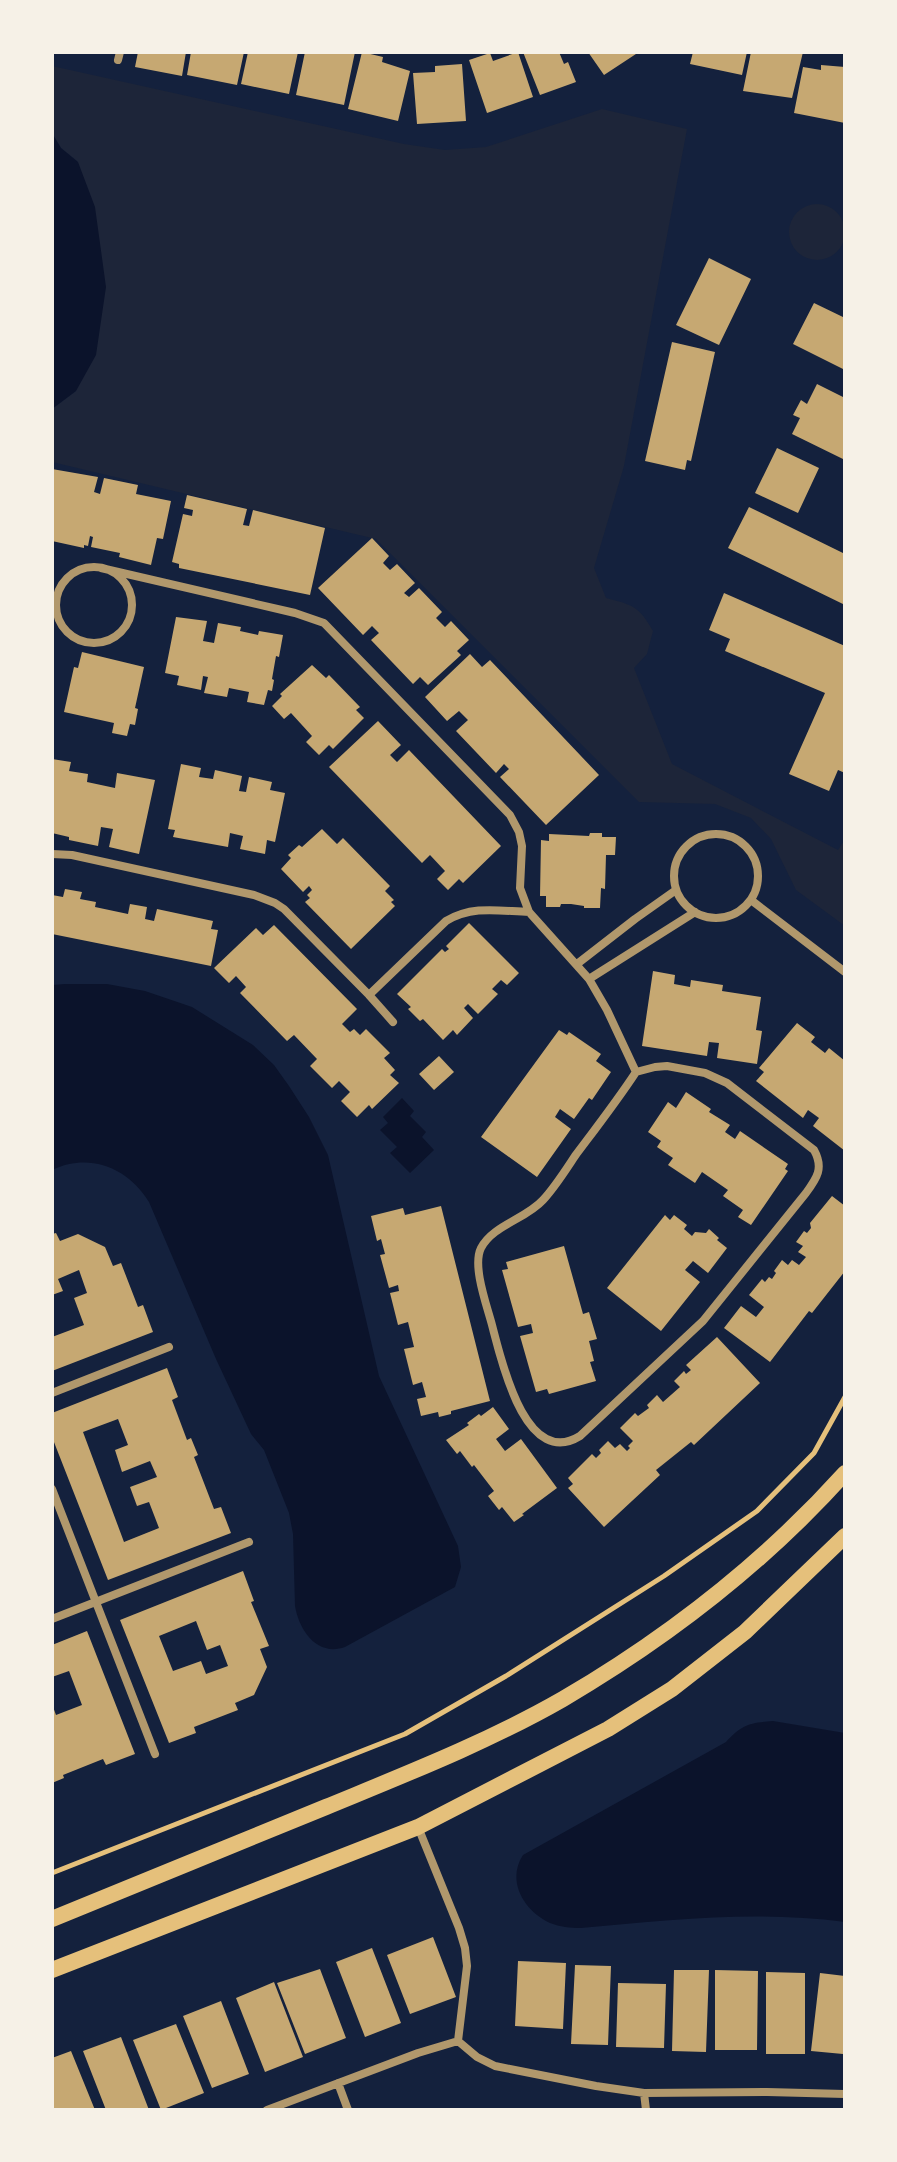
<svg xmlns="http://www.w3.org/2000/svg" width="897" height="2162" viewBox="0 0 897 2162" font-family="Figtree,sans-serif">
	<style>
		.green { fill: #1d2539 }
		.water { fill: #0b132b }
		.building { fill: #c6a872; fill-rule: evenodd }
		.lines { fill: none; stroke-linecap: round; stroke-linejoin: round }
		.path { stroke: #e5c07b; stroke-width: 5 }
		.minor { stroke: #b1986c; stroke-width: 8 }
		.secondary { stroke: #e5c07b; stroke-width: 16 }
	</style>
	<rect width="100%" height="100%" fill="#14213d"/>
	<path class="green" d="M52 66 404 144 445 150 486 147 602 109 687 129 624 466 594 568 606 598C633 605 639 606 653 631L647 654 634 668 672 764 838 850 845 839V926L796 890 771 839 751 818 715 804 639 802 376 539 52 462V409L76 391 78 162 61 148 52 133Z
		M789 232a28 28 0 1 1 56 0a28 28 0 1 1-56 0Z"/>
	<path class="water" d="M52 133 61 148 78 162 95 207 106 287 96 355 76 391 52 409Z
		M65 984H107L145 991 192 1007 253 1045 274 1065 289 1086 309 1117 328 1155 379 1376 458 1546 461 1567 455 1587 345 1647C317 1657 299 1630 295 1606L293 1534 289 1513 264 1450 251 1434 216 1359 149 1202C128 1168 90 1152 52 1170V985Z
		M402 1098 414 1111 410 1116 426 1132 422 1137 434 1150 410 1173 390 1153 397 1147 380 1130 388 1123 383 1117Z
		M773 1721 845 1733V1922C758 1910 669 1920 581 1928 570 1928 560 1927 550 1923 524 1911 506 1881 523 1855L726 1742C742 1725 749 1723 773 1721Z"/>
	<path class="building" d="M138 52H186L182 76 135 67Z
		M191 52H244L237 85 187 75Z
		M248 52H298L289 94 241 84Z
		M305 52 338 54V52H355L344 105 296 95Z
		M362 52 383 57 382 62 410 71 398 121 348 109Z
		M518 52 533 97 487 113 469 60 490 53 493 61Z
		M523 52H559L564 64 568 62 576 82 540 95Z
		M588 52H639L604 75Z
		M693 52H747L742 75 690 64Z
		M751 52H803L792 98 743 91Z
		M462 64 466 121 417 124 413 73 435 72V66Z
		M821 65 845 67V123L794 113 803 67 821 70Z
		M709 258 751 279 719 345 676 325Z
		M814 303 845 318V370L793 344Z
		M672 342 715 352 691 461 687 460 685 470 645 461Z
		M817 384 845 398V460L792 434 800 418 793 415 801 400 807 404Z
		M777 448 819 468 798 513 755 493Z
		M52 469 98 477 94 492 100 494 104 478 138 485 136 494 171 501 163 539 157 538 151 565 119 557 120 553 91 547 93 537 90 536 88 546 84 545V548L52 541Z
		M187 495 247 509 243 525 249 526 253 510 325 528 310 595 179 568V564L172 562 183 514 192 516 193 510 184 508Z
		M749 507 845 554V605L728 548Z
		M372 538 389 556 383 563 390 570 397 564 415 583 404 593 409 597 419 588 442 612 436 618 445 627 451 621 469 640 457 651 461 655 428 685 420 677 413 684 371 640 379 633 372 626 363 635 318 588Z
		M724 593 845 646V773L838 770 829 791 789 774 825 693 725 651 730 639 709 630Z
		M176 617 207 621 203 641 214 643 218 623 241 627 240 631 258 635 259 631 283 635 279 657 276 656 272 679 274 680 272 691 268 690 264 705 247 702 249 692 229 688 227 697 204 693 208 677 203 676 201 690 177 685 179 676 165 673Z
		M82 652 144 667 135 708 138 709 135 725 130 724 127 736 112 733 114 723 64 712 74 667 78 668Z
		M470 654 482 667 490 660 599 775 546 825 500 777 509 769 504 764 496 773 456 731 468 720 459 711 447 721 425 697Z
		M312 665 326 678 329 675 360 707 356 710 364 718 333 749 329 745 319 755 306 742 312 736 291 713 284 719 272 706 282 696 280 694Z
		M378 721 401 745 390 755 397 762 409 750 501 846 463 883 459 879 448 890 437 879 445 871 430 855 422 863 329 767Z
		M52 759 71 762 69 771 88 774 87 782 115 788 117 773 155 780 139 854 109 847 113 829 101 827 98 846 69 840V837L52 833Z
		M181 764 201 768 199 777 213 779 215 770 242 776 239 791 246 792 249 777 272 782 270 790 285 793 275 842 267 840 265 854 240 849 243 836 230 833 228 847 173 837 175 830 168 829Z
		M322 829 337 844 343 838 390 886 385 891 394 900 391 902 395 906 351 949 305 902 310 898 307 895 312 890 309 886 303 892 281 869 291 858 288 855 299 845 302 847Z
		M590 833H602V837H616L615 855H606L605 889 601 888 600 908H584V906L571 904H561L560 907H546V896H540L541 840 549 841V834L589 836Z
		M65 889 82 892 80 899 96 902 95 907 128 914 130 904 147 907 145 919 154 921 157 909 213 921 211 929 218 930 211 966 52 934V895L63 897Z
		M469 923 519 973 507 985 501 980 492 989 498 994 478 1014 468 1004 464 1008 473 1018 457 1035 453 1030 443 1040 423 1019 420 1021 408 1009 411 1007 397 994 442 949 445 952 449 949 446 946Z
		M274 925 357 1009 342 1024 350 1032 354 1029 360 1035 366 1029 390 1053 384 1058 395 1070 390 1075 399 1083 372 1109 369 1105 357 1117 341 1101 350 1092 339 1081 332 1088 310 1066 317 1059 294 1035 287 1041 240 993 246 987 236 976 229 983 214 968 256 928 263 935Z
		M653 971 675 975 674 984 690 987 691 980 723 985 722 991 761 997 756 1030 762 1031 757 1064 717 1058 719 1043 709 1042 707 1056 642 1046Z
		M797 1023 815 1037 811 1042 825 1053 829 1048 845 1061V1151L813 1126 819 1118 808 1110 803 1118 756 1081 764 1072 759 1068Z
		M559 1030 567 1035 569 1032 601 1054 596 1061 611 1072 592 1100 589 1098 574 1119 560 1109 555 1117 571 1129 537 1177 481 1137Z
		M439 1056 454 1072 434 1090 419 1074Z
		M686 1092 711 1109 709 1112 730 1125 725 1132 735 1139 740 1131 788 1164 785 1169 788 1171 751 1225 738 1217 743 1210 723 1196 728 1190 702 1172 695 1183 668 1165 673 1158 657 1147 661 1141 648 1132 668 1102 676 1108Z
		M832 1196 845 1206V1271L812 1313 809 1311 770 1362 724 1328 741 1306 756 1317 764 1307 749 1295 762 1279 765 1282 769 1277 772 1279 776 1273 774 1271 782 1260 788 1265 792 1260 799 1265 806 1257 798 1252 803 1246 796 1242 804 1231 807 1233 811 1228 810 1223Z
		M441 1206 490 1401 451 1411V1414L439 1417 438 1412 421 1416 417 1399 426 1397 422 1382 413 1385 404 1349 414 1347 408 1322 398 1325 390 1293 399 1291 398 1285 389 1288 380 1255 385 1254 381 1239 377 1241 371 1216 403 1208 405 1215Z
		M665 1215 670 1220 674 1215 687 1225 684 1229 692 1236 695 1232 706 1233 709 1229 719 1238 717 1240 727 1248 708 1273 693 1261 685 1270 700 1282 661 1331 607 1288Z
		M56 1233 60 1241 78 1234 105 1247 113 1266 121 1263 138 1307 143 1305 153 1332 52 1371V1337L84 1325 74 1298 87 1293 79 1270 58 1279 63 1291 52 1295V1234Z
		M564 1246 583 1314 589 1312 597 1339 589 1341 594 1361 590 1362 596 1381 549 1394 547 1389 536 1392 520 1336 533 1333 531 1324 518 1327 502 1270 508 1269 506 1262Z
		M717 1337 760 1383 694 1445 691 1442 656 1470 660 1475 604 1527 568 1488 573 1484 568 1478 592 1454 596 1458 601 1453 599 1450 608 1441 615 1448 620 1444 627 1451 630 1448 628 1446 633 1441 620 1428 635 1413 638 1416 649 1408 647 1405 657 1395 663 1402 680 1387 674 1381 684 1371 686 1374 691 1370 686 1365Z
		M167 1368 178 1397 172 1400 187 1440 191 1438 198 1455 194 1457 214 1509 221 1507 231 1533 108 1580 52 1437V1413ZM118 1419 128 1445 115 1450 122 1472 150 1461 157 1477 130 1487 137 1506 149 1502 159 1528 124 1542 83 1432Z
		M493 1407 509 1429 496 1439 505 1451 521 1439 557 1488 522 1514 524 1515 514 1522 502 1507 499 1510 488 1496 494 1491 474 1465 472 1467 460 1451 457 1454 446 1440 469 1425 467 1423 479 1414 481 1416Z
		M243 1571 254 1601 251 1602 269 1646 260 1649 267 1667 254 1695 235 1703 238 1710 194 1727 196 1733 169 1743 120 1620ZM196 1621 207 1650 220 1645 228 1666 206 1674 201 1661 173 1671 159 1636Z
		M87 1631 135 1754 106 1765 103 1759 63 1775 64 1778 52 1783V1704L56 1715 82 1705 69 1671 52 1677V1645Z
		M433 1937 456 1997 410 2014 387 1955Z
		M372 1948 401 2023 365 2037 336 1962Z
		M518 1961 566 1963 563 2029 515 2026Z
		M575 1965 611 1966 608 2045 571 2044Z
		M320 1969 346 2038 305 2054 277 1983Z
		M674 1970H709L706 2052 672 2051Z
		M715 1970 758 1971 757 2050H715Z
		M766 1972 805 1973V2054H766Z
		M820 1973 845 1976 843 2054 811 2051Z
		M274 1982 303 2057 265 2072 236 1998Z
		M618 1983 666 1984 664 2048 616 2047Z
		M221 2001 249 2074 212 2088 183 2016Z
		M176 2024 204 2093 161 2110 133 2040Z
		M121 2037 149 2110H106L83 2051Z
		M71 2051 95 2110H52V2058Z"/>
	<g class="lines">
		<path class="path" d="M52 1873 405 1734 506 1676 664 1576 757 1511 814 1453 845 1397"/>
		<path class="minor" d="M118 60 120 52
			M56 605a38 38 0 1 1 76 0a38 38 0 1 1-76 0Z
			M101 568 295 613 324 623 510 815 519 832 522 846 520 888 529 912
			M674 876a42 42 0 1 1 84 0a42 42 0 1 1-84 0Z
			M52 854 72 855 254 895 275 903 284 909 369 995 446 921C473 905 499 911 529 912L589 979 607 1010 636 1072
			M751 900 845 972
			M577 964 635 919 676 890
			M589 979 695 912
			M369 995 393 1022
			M667 1066 705 1073 727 1083 814 1150C824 1168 817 1178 806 1193L703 1321 580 1436C525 1470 501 1359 492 1325 487 1306 472 1266 481 1248 493 1225 526 1219 543 1200 555 1187 565 1171 575 1156 596 1128 617 1101 636 1072L655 1067Z
			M52 1393 169 1347
			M52 1489 155 1754
			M52 1619 249 1542
			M418 1827 459 1928 465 1948 467 1966 458 2041 477 2057 495 2066 596 2086 644 2093 767 2092 845 2094
			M338 2083 348 2110
			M644 2093 646 2110
			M267 2110 418 2053 458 2041"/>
		<path class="secondary" d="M52 1919C143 1882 235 1844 326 1807 406 1774 488 1742 563 1699 667 1638 764 1563 845 1473
			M52 1970 418 1827 608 1729 672 1689 745 1632 845 1536"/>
	</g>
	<rect width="897" height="2162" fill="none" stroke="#f6f1e7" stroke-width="108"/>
</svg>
